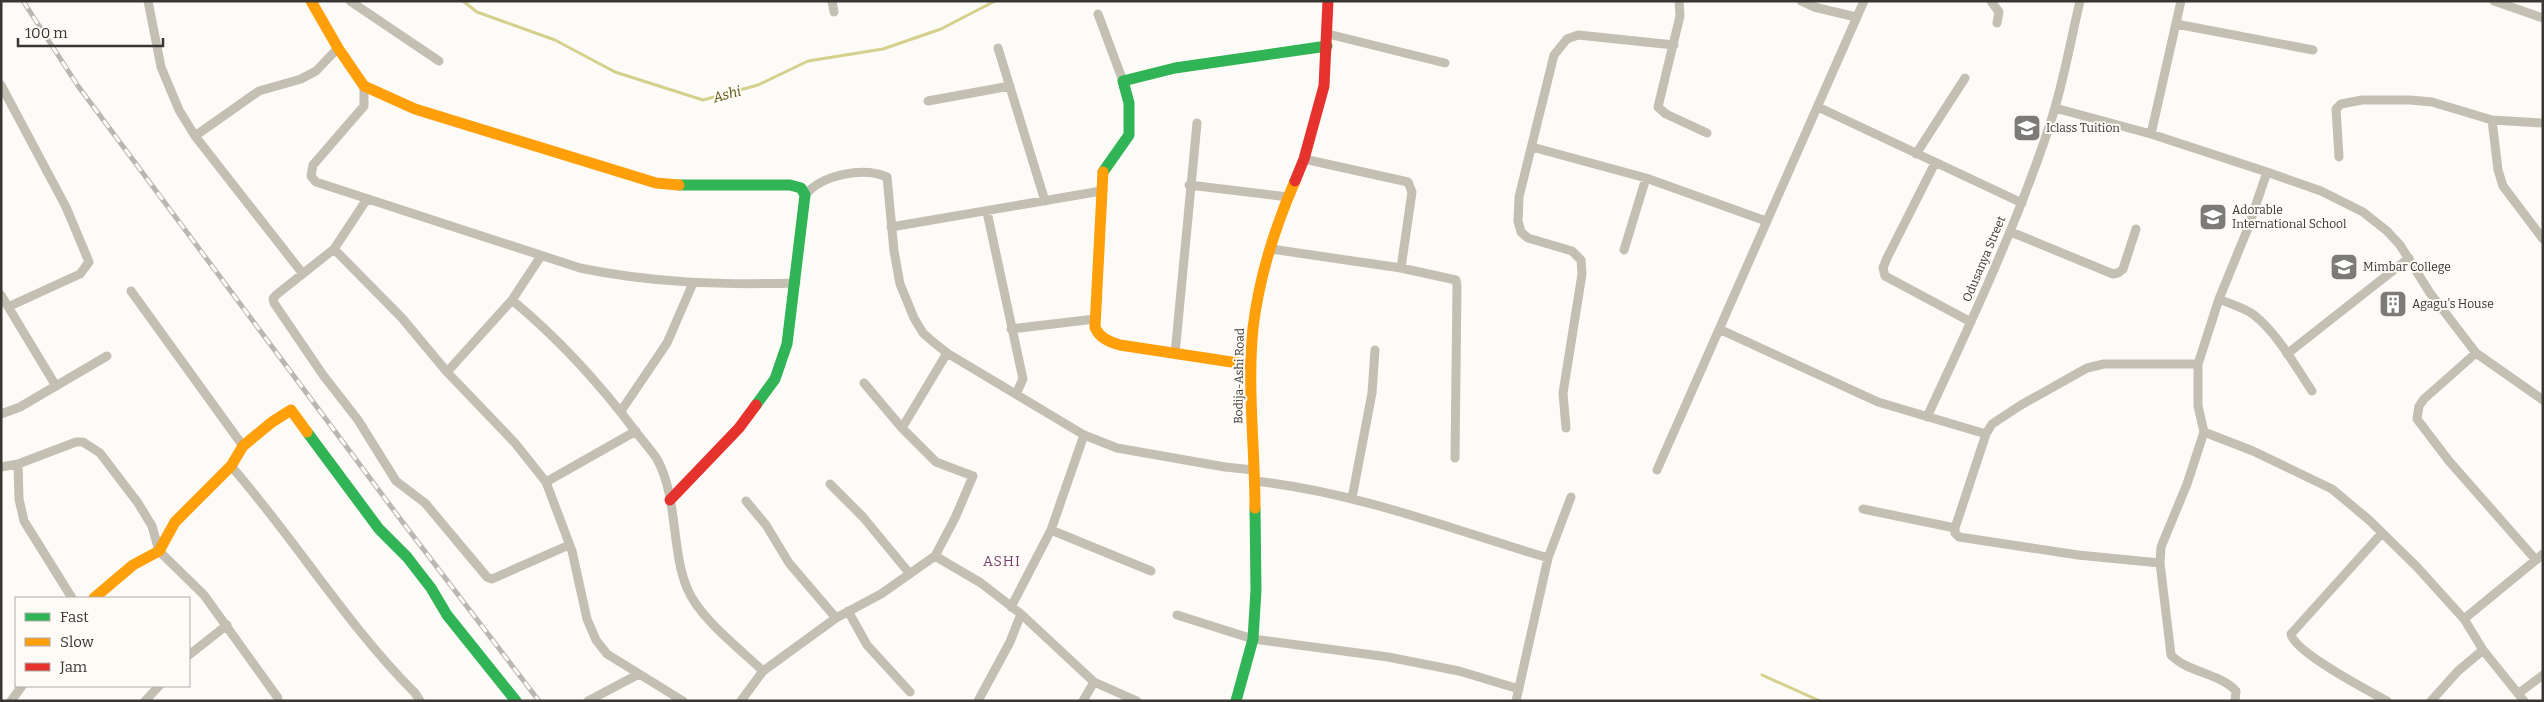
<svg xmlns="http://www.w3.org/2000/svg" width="2544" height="702" viewBox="0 0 2544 702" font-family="Bitter,serif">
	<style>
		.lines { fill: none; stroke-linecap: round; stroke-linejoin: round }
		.stream { stroke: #d6d08d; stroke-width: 3 }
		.street { stroke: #c4bfb3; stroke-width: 9 }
		.fast { stroke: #30b455; stroke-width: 11 }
		.slow { stroke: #ff9f0a; stroke-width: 11 }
		.jam { stroke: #e5322d; stroke-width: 11 }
		.rail-casing { stroke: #bab7b1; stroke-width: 5 }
		.rail { stroke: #fefbf7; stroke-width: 3; stroke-dasharray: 9; stroke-linecap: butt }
		.labels { text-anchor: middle; stroke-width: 4; stroke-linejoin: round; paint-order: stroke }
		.poi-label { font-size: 12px; fill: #383633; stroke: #fefbf7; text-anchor: start }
		.street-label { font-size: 12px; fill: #383633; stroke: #fefbf7 }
		.water-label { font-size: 14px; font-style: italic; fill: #5a530a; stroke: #fefbf7 }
		.neighbourhood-label { font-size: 14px; letter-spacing: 1px; fill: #763f6d; stroke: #fefbf7 }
	</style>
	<rect width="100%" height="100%" fill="#fdfbf8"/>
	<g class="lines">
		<path class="stream" d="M463 1 477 12 555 40 615 72 703 100 758 85 808 61 883 49 941 29 995 1
			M1762 675 1820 701"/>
		<path class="street" d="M148 1 161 67 179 110 195 136 303 274
			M350 1 439 61
			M832 1 834 12
			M1679 1 1680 16 1658 107 1666 114 1707 133
			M1801 1 1814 7 1856 17
			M1991 1 1999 12 1997 23
			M2494 1 2543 18
			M1098 14 1123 81
			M2176 24 2313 50
			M1328 34 1445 63
			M998 48 1045 201
			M1 85 66 207 89 262 80 274 10 306
			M364 86V106L313 165 311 176 316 182 580 268C651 283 723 285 796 283
			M928 101 1010 86
			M1818 107 2022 203
			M2055 108 2151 134 2267 172 2321 191 2363 212 2387 231 2400 245 2430 293 2476 353 2543 400
			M2492 120 2498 170 2503 186 2543 239
			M2151 134 2181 1
			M195 136 259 91 301 79 316 71 338 48
			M1532 147 1646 178 1766 221
			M1916 154 1965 78
			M2339 157 2336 109 2341 104 2362 100H2410L2432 102 2492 120 2543 123
			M1304 159 1408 182 1412 192 1401 268
			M1935 163 1887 258 1883 268 1885 276 1971 322
			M1189 185 1288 197
			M805 195C823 174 863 167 887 177L894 251 900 284 914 318 923 333 932 341 947 353 1084 435 1117 448 1225 467 1254 470
			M367 199 334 249 276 295 273 299 274 303 323 375 358 420 396 481 425 503 487 577 492 579 569 545
			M987 212 1023 379 1016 394
			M891 227 1101 191
			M2011 232 2113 274 2118 273 2123 269 2136 229
			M334 249 402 318 447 372 515 443 546 482 572 551 587 619 596 640 607 654 683 701
			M1271 249 1401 268 1456 280 1457 286 1455 458
			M1624 250 1646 178
			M131 291 243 446
			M1 295 56 386
			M2219 299C2230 304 2245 308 2254 315 2278 334 2295 366 2312 391
			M512 300C559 339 600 384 636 432 643 441 651 450 657 459 678 497 671 549 687 588 699 618 740 649 763 671
			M1011 329 1095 319
			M1719 329 1878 402 1986 434 1992 424 2021 405 2087 368 2104 364H2198
			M2476 353 2424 399 2419 406 2417 419 2449 461 2536 560
			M1175 354 1197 123
			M2287 354 2409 258
			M447 372 512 300 541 256
			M621 411 667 343 693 283
			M1 414 20 407 107 356
			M1927 417C1971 322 2016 227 2049 127 2063 86 2070 43 2080 1
			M902 428 947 353
			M1566 428 1563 393 1582 274 1581 260 1572 251 1528 238 1521 232 1518 221 1519 197 1554 55 1567 39 1578 35 1674 45
			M2204 432 2253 451 2332 489 2369 520 2417 567 2464 619 2483 650 2524 701
			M1986 434 1955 528V533L1959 537 2078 555 2160 563
			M18 464 19 499 24 521 72 598
			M231 466C295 539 346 624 415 693L420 701
			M1 467 18 464 76 442H83L100 453 138 503 152 526 159 551 204 595 278 698
			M1657 470 1864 1
			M1255 481C1356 492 1451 529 1548 558
			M546 482 636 431
			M830 484 863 517 910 574
			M1352 498 1372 393 1375 350
			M746 501 766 525 789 563 836 618
			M1863 509 1955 528
			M1051 530 1151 571
			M2382 533 2291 634C2294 652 2369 691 2387 701
			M935 556 981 583 1021 614 1094 682 1137 701
			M1011 607 1051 530 1084 435
			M848 611 867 645 910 692
			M1177 615 1253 639 1388 657 1459 671 1519 689
			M2464 619 2543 554
			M189 655 227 625
			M2519 693 2543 675
			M11 701 22 686
			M145 701 159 686
			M588 701 639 674
			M741 701 763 671 836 618 881 594 935 556 955 518 973 476 936 462 902 428 864 383
			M978 701 1010 642 1021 614
			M1083 701 1094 682
			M1516 701 1548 558 1571 497
			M2235 701 2236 691C2220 673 2188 673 2171 655L2160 563 2161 547 2187 484 2204 432 2198 406V364L2219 299 2248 228 2267 172
			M2431 701 2458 671 2483 650"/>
		<path class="fast" d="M1103 172 1129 135V103L1123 81 1175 68 1327 46
			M679 185H790L801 188 805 195 787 344 775 379 756 405
			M307 432 379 529 407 557 431 588 447 615 516 701
			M1236 701 1253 639 1256 590 1255 508"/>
		<path class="slow" d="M311 1 338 48 364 86 415 109 656 183 679 185
			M1103 172 1095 327C1099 338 1110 342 1120 345L1251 365
			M1255 508C1255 448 1247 388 1253 328 1259 278 1275 227 1295 181
			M94 598 133 565 159 551 175 522 231 466 243 446 272 422 291 410 307 432"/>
		<path class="jam" d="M1295 181 1304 159 1324 86 1328 1
			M670 500 739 428 756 405"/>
		<defs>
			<path id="rail" d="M23 1 78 86 401 520 539 701"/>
		</defs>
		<use href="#rail" class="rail-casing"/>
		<use href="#rail" class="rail"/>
	</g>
	<defs>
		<symbol id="school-square" viewBox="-11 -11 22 22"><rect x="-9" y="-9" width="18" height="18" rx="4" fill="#7d7b78" stroke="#fefbf7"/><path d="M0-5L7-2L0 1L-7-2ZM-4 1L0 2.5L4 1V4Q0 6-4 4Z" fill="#fff"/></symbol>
		<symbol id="building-square" viewBox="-11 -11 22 22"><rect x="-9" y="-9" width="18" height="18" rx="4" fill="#7d7b78" stroke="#fefbf7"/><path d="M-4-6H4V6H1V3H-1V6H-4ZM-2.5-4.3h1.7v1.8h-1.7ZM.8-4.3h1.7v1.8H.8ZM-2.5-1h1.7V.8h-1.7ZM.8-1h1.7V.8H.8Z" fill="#fff"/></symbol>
	</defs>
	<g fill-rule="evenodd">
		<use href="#school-square" x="2011" y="112" width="32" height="32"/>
		<use href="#school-square" x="2197" y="201" width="32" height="32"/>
		<use href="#school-square" x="2328" y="251" width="32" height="32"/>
		<use href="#building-square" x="2377" y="288" width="32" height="32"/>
	</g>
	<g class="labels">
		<g class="poi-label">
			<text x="2046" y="132">Iclass Tuition</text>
			<text x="2232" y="214">Adorable<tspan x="2232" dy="14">International School</tspan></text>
			<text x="2363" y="271">Mimbar College</text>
			<text x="2412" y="308">Agagu's House</text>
		</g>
		<g class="street-label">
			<text transform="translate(1984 259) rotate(-67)" y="4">Odusanya Street</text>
			<text transform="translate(1239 376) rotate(-89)" y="4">Bodija-Ashi Road</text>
		</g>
		<g class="water-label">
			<text transform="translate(727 94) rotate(-15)" y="5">Ashi</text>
		</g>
		<g class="neighbourhood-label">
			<text x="1002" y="566">ASHI</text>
		</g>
	</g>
	<rect width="2544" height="702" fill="none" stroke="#383633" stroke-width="5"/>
	<rect x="15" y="597" width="175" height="90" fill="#fefbf7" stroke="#afaca9"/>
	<rect x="25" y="613" width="25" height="8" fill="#30b455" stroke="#afaca9"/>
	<text x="60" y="622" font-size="15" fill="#383633">Fast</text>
	<rect x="25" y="638" width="25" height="8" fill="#ff9f0a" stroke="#afaca9"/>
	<text x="60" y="647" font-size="15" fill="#383633">Slow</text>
	<rect x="25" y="663" width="25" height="8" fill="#e5322d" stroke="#afaca9"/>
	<text x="60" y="672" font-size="15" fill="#383633">Jam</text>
	<path d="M18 38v8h145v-8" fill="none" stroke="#383633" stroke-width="2.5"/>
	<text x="25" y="38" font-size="15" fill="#383633" stroke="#fefbf7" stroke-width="4" paint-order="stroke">100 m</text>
</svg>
